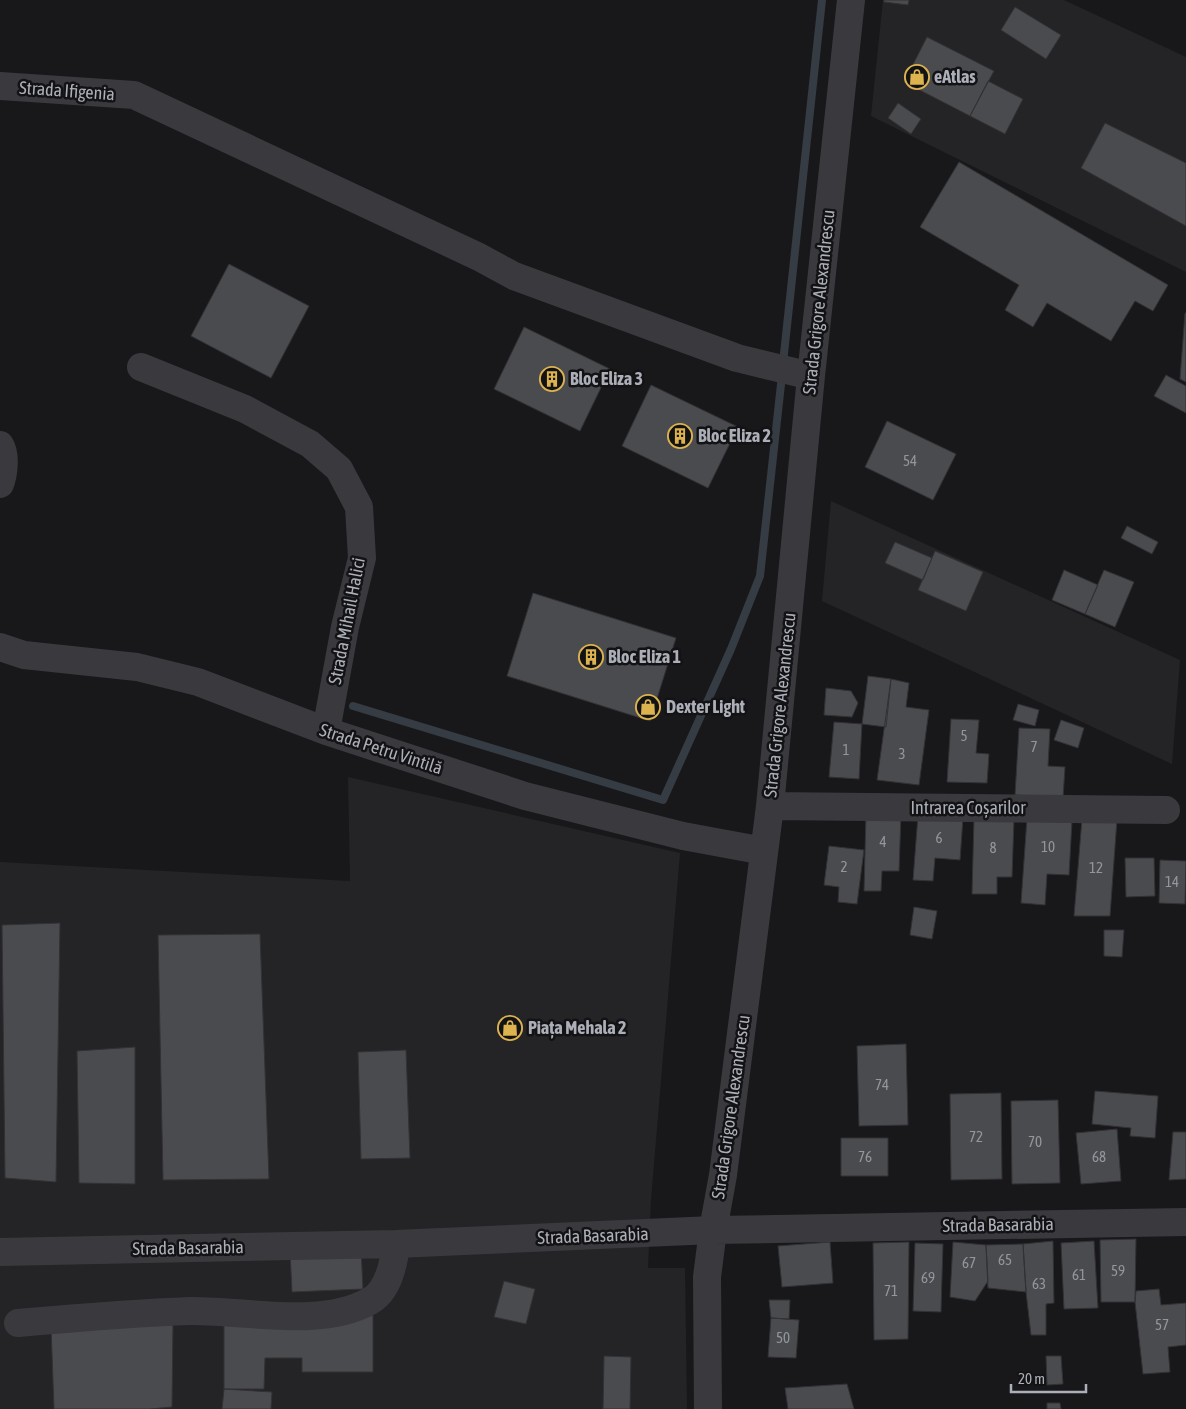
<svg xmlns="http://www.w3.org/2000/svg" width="1186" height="1409" viewBox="0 0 1186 1409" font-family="'Asap Condensed',sans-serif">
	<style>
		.built { fill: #242427 }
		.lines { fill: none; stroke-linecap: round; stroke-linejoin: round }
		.stream { stroke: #353c43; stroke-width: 8 }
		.building { fill: #4a4b4f; stroke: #323235 }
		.minor { stroke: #3a3a3e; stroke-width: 28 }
		.labels { text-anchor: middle; stroke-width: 5; stroke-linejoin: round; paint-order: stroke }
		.number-label { font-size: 15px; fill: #94969e }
		.poi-label { font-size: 18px; font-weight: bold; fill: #acafb8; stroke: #131315; text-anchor: start }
		.street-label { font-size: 18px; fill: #acafb8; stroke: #131315 }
	</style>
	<rect width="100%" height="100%" fill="#18181a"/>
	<path class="built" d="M883 0H1064L1186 57V272L871 116Z
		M831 501 1180 660 1172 764 822 601Z
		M348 777 680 853 651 1200 648 1268H685L687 1409H0V862L350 881Z"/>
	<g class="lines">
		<path class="stream" d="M783 363 822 0
			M353 706 663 800 731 649 760 576 782 375"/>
	</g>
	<path class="building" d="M884 0H909L908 5 884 2Z
		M1015 7 1061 35 1046 59 1001 30Z
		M927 37 994 71 970 116 904 82Z
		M988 81 1023 99 1005 134 970 116Z
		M898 103 921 119 911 134 888 118Z
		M1105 123 1186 163V226L1081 168Z
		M959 162 1168 285 1153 311 1135 301 1111 341 1047 303 1033 327 1005 310 1019 285 920 227Z
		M229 264 309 306 271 378 191 336Z
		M1185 313H1186V382L1180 379Z
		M524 327 610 369 580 431 494 389Z
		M1166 375 1186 386V413L1154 396Z
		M651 385 738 427 708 488 622 446Z
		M887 421 956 454 933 500 865 467Z
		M1127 526 1158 542 1152 554 1121 538Z
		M895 542 932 558 923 580 885 563Z
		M935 551 983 572 966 611 918 590Z
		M1064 570 1098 585 1085 614 1052 600Z
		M1104 570 1134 582 1115 627 1085 614Z
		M533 593 676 638 650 721 507 676Z
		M868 676 891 679 886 727 862 724Z
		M891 679 909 683 906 707 929 710 919 785 877 780Z
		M826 688 851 691 858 703 852 717 824 715Z
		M1018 704 1039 710 1035 726 1013 720Z
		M951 719 979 720 976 753 989 754 987 783 947 782Z
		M1061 720 1084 728 1078 748 1054 740Z
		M834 722 862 724 859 779 829 777Z
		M1019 728 1050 729 1048 766 1065 767 1063 798 1015 795Z
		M866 813 901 814 899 871H882L881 891H864Z
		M918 815 963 818 960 860 935 858 933 881 913 880Z
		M974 818 1014 819 1012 877H997V894H972Z
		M1027 818 1072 821 1069 875 1047 874 1045 905 1021 903Z
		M1082 819H1117L1110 916H1074Z
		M829 846 864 850 857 904 838 902 839 887 824 885Z
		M1125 858H1154L1155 896 1126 897Z
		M1160 860 1186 861 1185 904 1159 903Z
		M914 907 937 911 932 939 910 935Z
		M60 923 56 1182 5 1178 2 925Z
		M1104 930H1124L1122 957 1104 956Z
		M260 934 269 1179 163 1180 158 935Z
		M906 1044 908 1125 859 1126 857 1046Z
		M135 1047V1184L79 1183 77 1051Z
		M406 1050 410 1158 361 1159 358 1052Z
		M1095 1091 1158 1096 1155 1138 1130 1136 1131 1128 1092 1124Z
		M1001 1093 1002 1179 951 1180 950 1094Z
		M1058 1100 1060 1183 1012 1184 1011 1101Z
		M1117 1129 1121 1181 1081 1184 1076 1133Z
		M1173 1132H1186V1179L1169 1180Z
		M841 1138H888V1176H841Z
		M1136 1239 1135 1302H1101L1100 1240Z
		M1053 1241 1054 1303 1046 1304V1335H1031L1026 1292 1023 1244Z
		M1094 1241 1098 1308 1064 1309 1061 1243Z
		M830 1242 833 1283 782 1287 778 1246Z
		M909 1242 908 1339 874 1340 873 1243Z
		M953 1242 986 1245 988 1281 975 1301 950 1297Z
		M915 1243 943 1244 941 1312 913 1311Z
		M1023 1244 1026 1292 988 1288 986 1245Z
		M361 1248 363 1289 292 1292 290 1252Z
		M504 1281 535 1289 526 1324 494 1317Z
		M1159 1289 1161 1305 1186 1303V1345L1168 1347 1170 1372 1143 1374 1135 1302 1136 1291Z
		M769 1300H790L789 1319 771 1318Z
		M224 1314H373V1372H302V1358H265L264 1389H224Z
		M771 1318 799 1320 796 1358 768 1357Z
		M173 1325 172 1407 150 1409H54L51 1326Z
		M604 1356 631 1357 630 1409H603Z
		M1046 1356H1061L1063 1384 1047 1385Z
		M847 1384 854 1409H788L785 1388Z
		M224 1389 272 1392 271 1409H222Z
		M1047 1403H1060L1061 1409H1047Z"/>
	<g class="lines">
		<path class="minor" d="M0 86 134 95 479 257 514 276 737 358 811 376
			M141 367 245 409 310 444 339 469 359 507 362 558 345 627 326 731
			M0 445C6 454 4 474 0 484
			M0 647 24 655 137 667 198 682 326 731 525 796 683 836 764 851
			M770 806 1166 810
			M0 1252 396 1244 713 1230 1186 1222
			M18 1323C75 1318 132 1313 190 1311 245 1310 320 1329 370 1301 388 1291 394 1263 396 1244
			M708 1409 707 1277 713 1230 723 1175 770 806 811 376 851 0"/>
	</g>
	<defs>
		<symbol id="shop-ring" viewBox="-11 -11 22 22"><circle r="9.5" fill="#131315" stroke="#dcb34e" stroke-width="1.5"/><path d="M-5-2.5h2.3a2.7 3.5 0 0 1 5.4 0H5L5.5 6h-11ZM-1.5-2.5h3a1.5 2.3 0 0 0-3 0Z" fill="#dcb34e"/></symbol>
		<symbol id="building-ring" viewBox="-11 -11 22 22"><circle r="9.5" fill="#131315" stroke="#dcb34e" stroke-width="1.5"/><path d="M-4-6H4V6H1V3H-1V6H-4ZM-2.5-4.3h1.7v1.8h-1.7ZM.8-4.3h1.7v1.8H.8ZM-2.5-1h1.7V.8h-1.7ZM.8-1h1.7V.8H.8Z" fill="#dcb34e"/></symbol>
	</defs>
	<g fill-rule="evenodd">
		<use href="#shop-ring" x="903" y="63" width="28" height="28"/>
		<use href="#building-ring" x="538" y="365" width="28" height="28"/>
		<use href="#building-ring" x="666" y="422" width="28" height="28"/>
		<use href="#building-ring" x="577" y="643" width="28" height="28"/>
		<use href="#shop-ring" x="634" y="693" width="28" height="28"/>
		<use href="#shop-ring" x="496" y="1014" width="28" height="28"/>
	</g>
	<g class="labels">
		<g class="number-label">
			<text x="910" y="466">54</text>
			<text x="964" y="741">5</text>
			<text x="1034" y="752">7</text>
			<text x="846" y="755">1</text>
			<text x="902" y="759">3</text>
			<text x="939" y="843">6</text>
			<text x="883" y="847">4</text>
			<text x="1048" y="852">10</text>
			<text x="993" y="853">8</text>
			<text x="844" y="872">2</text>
			<text x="1096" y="873">12</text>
			<text x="1172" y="887">14</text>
			<text x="882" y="1090">74</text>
			<text x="976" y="1142">72</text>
			<text x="1035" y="1147">70</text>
			<text x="865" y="1162">76</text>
			<text x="1099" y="1162">68</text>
			<text x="1005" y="1265">65</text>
			<text x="969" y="1268">67</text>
			<text x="1118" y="1276">59</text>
			<text x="1079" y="1280">61</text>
			<text x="928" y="1283">69</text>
			<text x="1039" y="1289">63</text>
			<text x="891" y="1296">71</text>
			<text x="1162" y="1330">57</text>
			<text x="783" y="1343">50</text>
		</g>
		<g class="poi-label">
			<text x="934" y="83">eAtlas</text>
			<text x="570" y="385">Bloc Eliza 3</text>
			<text x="698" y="442">Bloc Eliza 2</text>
			<text x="608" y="663">Bloc Eliza 1</text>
			<text x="666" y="713">Dexter Light</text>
			<text x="528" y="1034">Piața Mehala 2</text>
		</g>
		<g class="street-label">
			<text transform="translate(67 91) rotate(4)" y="6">Strada Ifigenia</text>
			<text transform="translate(819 302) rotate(-84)" y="6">Strada Grigore Alexandrescu</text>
			<text transform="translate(347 621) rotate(-79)" y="6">Strada Mihail Halici</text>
			<text transform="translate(780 705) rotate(-84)" y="6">Strada Grigore Alexandrescu</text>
			<text transform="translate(381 749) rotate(18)" y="6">Strada Petru Vintilă</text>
			<text x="968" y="814">Intrarea Coșarilor</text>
			<text transform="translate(731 1107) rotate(-82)" y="6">Strada Grigore Alexandrescu</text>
			<text transform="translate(998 1225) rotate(-1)" y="6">Strada Basarabia</text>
			<text transform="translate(593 1236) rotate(-2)" y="6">Strada Basarabia</text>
			<text transform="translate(188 1248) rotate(-1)" y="6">Strada Basarabia</text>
		</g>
	</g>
	<path d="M1011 1384v8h75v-8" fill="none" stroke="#acafb8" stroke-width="2.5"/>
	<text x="1018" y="1384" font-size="15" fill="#acafb8" stroke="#131315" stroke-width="4" paint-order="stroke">20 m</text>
</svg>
